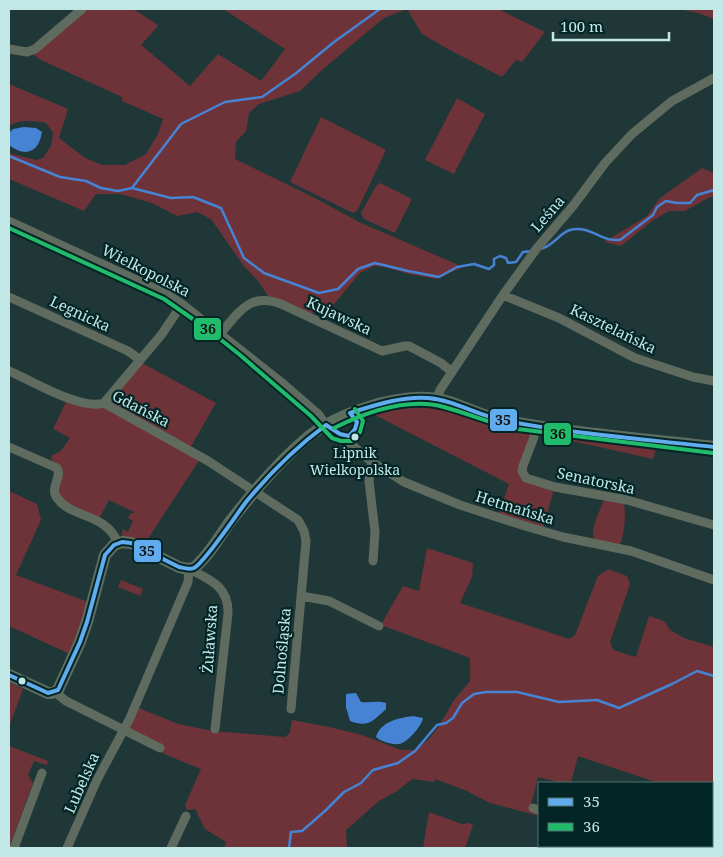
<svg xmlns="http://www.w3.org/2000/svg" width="723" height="857" viewBox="0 0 723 857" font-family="'Noto Serif',serif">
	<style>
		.green { fill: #6d3338 }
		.water { fill: #4683d4 }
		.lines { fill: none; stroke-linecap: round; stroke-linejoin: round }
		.stream { stroke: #4683d4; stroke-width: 2.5 }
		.street { stroke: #606b60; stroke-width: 9 }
		.secondary { stroke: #5d6d60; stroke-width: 12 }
		.bus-1-casing { stroke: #032526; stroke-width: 8 }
		.bus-2-casing { stroke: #032526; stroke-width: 8 }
		.bus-1 { stroke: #60acee; stroke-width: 4 }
		.bus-2 { stroke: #20bc6c; stroke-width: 4 }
		.bus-dot { fill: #c2e7e7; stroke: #032526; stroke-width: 2 }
		.labels { text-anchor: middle; stroke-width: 4.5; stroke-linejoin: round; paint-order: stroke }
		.bus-label { font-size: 14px; fill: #c2e7e7; stroke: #032526 }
		.street-label { font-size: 15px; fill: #c2e7e7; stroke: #032526 }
		.line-badge { stroke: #032526; stroke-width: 2 }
		.pale-badge-label { font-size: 14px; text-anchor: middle; font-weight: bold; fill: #111 }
	</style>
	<rect width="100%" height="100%" fill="#203737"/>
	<path class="green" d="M85 9H133L155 23 158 26 141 45 190 86 218 54 261 81 285 49 223 9H498L545 32 522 62 516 60 502 77 446 48 422 34 407 9 384 18 322 70 300 91 259 104 249 113 246 131 236 142 235 159 313 197 359 222 463 267 436 279 409 274 385 267 374 266 360 273 334 304 324 310 312 313 301 311 269 298 259 282 243 265 211 219 197 212 177 216 152 203 120 194H96L84 211 9 179V153L36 160 43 158 51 146 53 133 46 123C34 121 20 119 9 126V84L68 109 59 138 85 158 102 165H125L146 154 158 134 163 119 122 101V97L39 59 34 55V53Z
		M678 9H714V19L698 13Z
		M457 98 485 114 454 174 425 160Z
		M321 117 386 150 357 211 353 213 290 182Z
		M702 168 714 173V197H710L685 211H669L652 221 621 246 604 242 647 216 660 198Z
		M380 183 412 199 395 233 364 219 361 213 376 186Z
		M140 362 216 403 190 448 111 404V397Z
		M67 400 104 407 200 459 144 545 121 538 123 529 128 532 133 521 128 518 131 513 133 514 134 512 109 500 99 519 73 507 60 497 51 456 61 451 70 438 53 429Z
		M413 405 439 406 533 430 520 471 554 489 543 529 498 516 509 484 371 413Z
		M553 434 657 445 653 459 563 439Z
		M9 491 37 504 41 520 16 575 88 602 72 655 9 626Z
		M605 499 624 503C626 517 625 532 619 547L594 541C590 529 599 511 605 499Z
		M427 548 473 563 472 577 460 603 569 639 575 635 598 576 608 569 627 576 630 584 610 642 613 650 636 657 649 616 664 621 670 630 684 638 714 647V814L712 812V783H659L578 756 571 783H562L538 777 530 809 539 812V816L490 803 467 791 435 779 434 782 412 779 397 791 379 801 346 830 347 848H224L226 842 205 829 195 809 187 810 185 805 201 769C174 758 152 751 130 730L129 725 136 709 139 708 178 724 212 731 285 737 290 733 292 720 329 727 362 735 401 750H415L429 739 439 726 454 700 470 681V658L381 625 403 586 419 591Z
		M121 580 143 589 140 596 118 587Z
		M9 682 23 689 9 727Z
		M9 746 48 761 47 765 34 761 28 775 33 783 9 848Z
		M429 812 462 824 469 823 473 825 465 848H423Z
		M578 846H653V848H577Z"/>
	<path class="water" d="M24 127 36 128 42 132C39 152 26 158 9 145V133L13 129Z
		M356 693 361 702C370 703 378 700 386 703V709C373 721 368 728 350 721L346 707V694Z
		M413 716 423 718C422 726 407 743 399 744 392 745 380 741 376 737 381 721 399 718 413 716Z"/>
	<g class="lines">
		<path class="stream" d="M9 156 60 177 86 181 101 188 118 191 132 188 171 198 193 197 221 208 244 258 264 273 319 293 338 289 358 269 375 263 408 271 439 277 457 267 474 264 489 269 494 265V259L500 256 506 258 508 263 516 262 523 252 532 251
			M132 188 181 124 225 102 262 97 295 74 334 42 380 9
			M540 249C553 247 559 233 570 230 585 226 595 235 608 239 612 240 616 240 620 240L653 215 657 207 666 201 677 203H690L697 195 714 190
			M289 848 291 832 302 831 325 811 344 792 361 783 373 770 398 763 415 751 437 725 446 723 453 718 462 703 474 694 486 692H517L559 702 597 700 619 708 672 684 697 671 714 676"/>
		<path class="street" d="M9 49 27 52 35 49 82 9
			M9 221 167 294 182 304 281 382 319 415 326 425 340 435 372 462 404 482 460 505 525 526 563 537 631 551 714 580
			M503 295 559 318 635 358 693 377 714 381
			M9 297 128 351 139 359
			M221 333C239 312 250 292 281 304L382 351 405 346H409L441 363 452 372
			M9 371C31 380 81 411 104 403L208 461 298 520 304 531 306 541 291 709
			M437 399 440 390 503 295 537 248 573 206 605 163 632 134 672 101 714 78
			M104 403 162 334 182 304
			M535 425 534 437 523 466 522 471 526 478 555 487 627 500 714 525
			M9 447 57 468C63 477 49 487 57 498 72 519 105 512 118 543
			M372 462 369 481 375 532 373 561
			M301 596 329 601 379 626
			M55 692 66 701 160 748
			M533 808 539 810
			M678 846 688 848
			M14 848 42 773
			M67 848 97 780 130 718 188 582 189 569C211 580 229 587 228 614L215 729
			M171 848 186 816"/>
		<path class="secondary" d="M9 675 48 693H52L58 690 80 642 87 622 105 555 114 545 122 542 131 543 179 567 187 569 194 568C208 556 219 538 229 523 253 492 278 462 308 437 337 414 391 396 428 398 453 399 476 415 501 420 571 433 643 439 714 447"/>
		<defs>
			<path id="bus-1" d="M326 425 340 434 349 436 355 429 357 422 350 413C375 405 402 396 428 398 454 400 477 415 502 420 571 434 643 439 714 447
				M9 675 48 693 58 690 80 642 87 622 105 555 114 545 122 542 131 543 179 567C184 568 189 570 194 568 205 562 236 515 246 502 270 473 296 447 326 425"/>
			<path id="bus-2" d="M9 228 164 299 210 331 240 355 311 416 332 438 341 441H352L360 432 363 421 355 409
				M334 428C366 412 408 397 444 407 470 414 491 424 518 429L713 453"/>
		</defs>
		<use href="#bus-1" class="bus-1-casing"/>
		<use href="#bus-2" class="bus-2-casing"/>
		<use href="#bus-1" class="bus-1"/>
		<use href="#bus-2" class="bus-2"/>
	</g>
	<g class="bus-dot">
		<circle cx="355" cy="437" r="4.5"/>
		<circle cx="22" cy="681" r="4.5"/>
	</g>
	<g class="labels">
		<g class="bus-label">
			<text x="355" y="458">Lipnik<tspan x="355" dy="17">Wielkopolska</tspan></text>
		</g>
		<g class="street-label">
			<text transform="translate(548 214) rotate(-49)" y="5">Leśna</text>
			<text transform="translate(146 271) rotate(27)" y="5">Wielkopolska</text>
			<text transform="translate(80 314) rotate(25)" y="5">Legnicka</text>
			<text transform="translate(339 316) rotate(25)" y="5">Kujawska</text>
			<text transform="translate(613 329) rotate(26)" y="5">Kasztelańska</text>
			<text transform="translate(141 409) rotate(27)" y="5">Gdańska</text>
			<text transform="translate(596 481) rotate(12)" y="5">Senatorska</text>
			<text transform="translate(515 508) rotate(17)" y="5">Hetmańska</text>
			<text transform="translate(210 639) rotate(-86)" y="5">Żuławska</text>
			<text transform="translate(282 651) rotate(-85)" y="5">Dolnośląska</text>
			<text transform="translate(82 783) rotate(-66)" y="5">Lubelska</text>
		</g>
	</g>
	<g class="line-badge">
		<rect x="193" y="317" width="29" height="24" rx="5" fill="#20bc6c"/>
		<rect x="489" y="408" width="29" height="24" rx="5" fill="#60acee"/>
		<rect x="543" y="422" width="29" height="24" rx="5" fill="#20bc6c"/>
		<rect x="133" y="539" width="29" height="24" rx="5" fill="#60acee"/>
	</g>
	<g class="pale-badge-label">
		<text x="208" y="334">36</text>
		<text x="503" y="425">35</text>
		<text x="558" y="439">36</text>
		<text x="147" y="556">35</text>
	</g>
	<rect width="723" height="857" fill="none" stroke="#c2e7e7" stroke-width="20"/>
	<rect x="538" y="782" width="175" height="65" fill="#032526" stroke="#4f7373"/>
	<rect x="548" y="798" width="25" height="8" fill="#60acee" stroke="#4f7373"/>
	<text x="583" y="807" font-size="15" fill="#c2e7e7">35</text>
	<rect x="548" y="823" width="25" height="8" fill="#20bc6c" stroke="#4f7373"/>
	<text x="583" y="832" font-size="15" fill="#c2e7e7">36</text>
	<path d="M553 32v8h116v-8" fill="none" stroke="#c2e7e7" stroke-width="2.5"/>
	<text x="560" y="32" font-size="15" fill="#c2e7e7" stroke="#032526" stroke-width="4" paint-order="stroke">100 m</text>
</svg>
